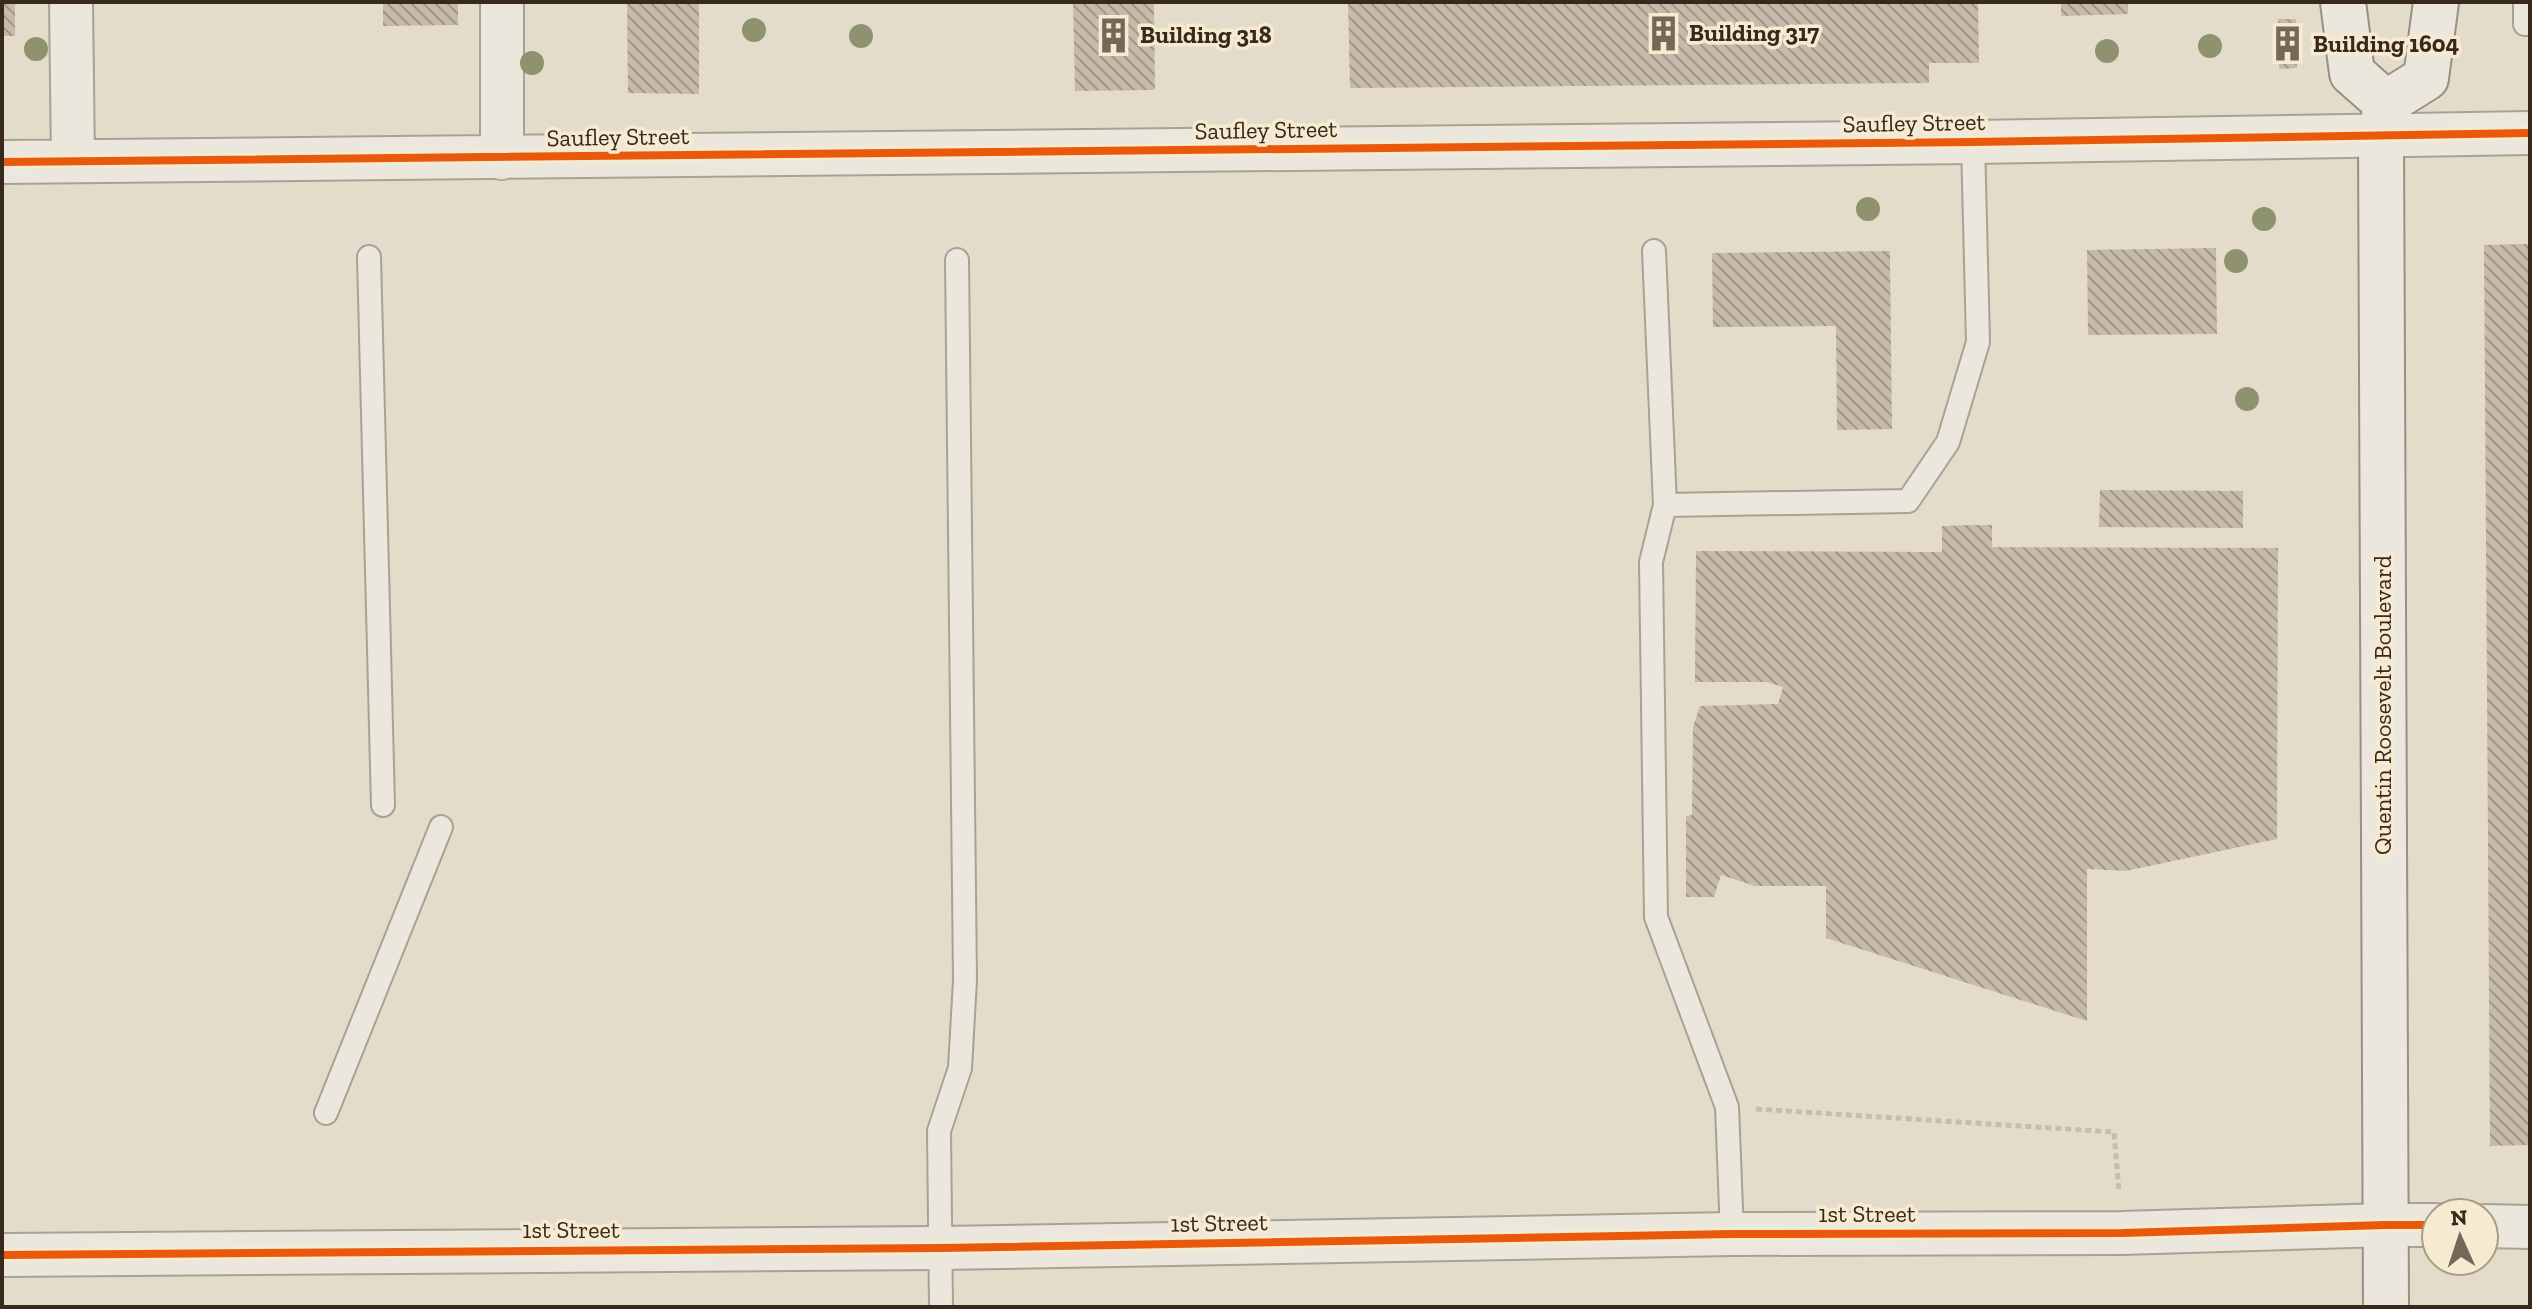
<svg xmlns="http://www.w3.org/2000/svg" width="2532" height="1309" viewBox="0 0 2532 1309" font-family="'Zilla Slab',serif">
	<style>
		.building { fill: url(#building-back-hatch) }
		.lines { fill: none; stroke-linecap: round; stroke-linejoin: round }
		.lane-casing { stroke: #a9a194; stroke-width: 26 }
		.street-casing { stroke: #a9a194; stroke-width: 46 }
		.secondary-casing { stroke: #999084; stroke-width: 48 }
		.path { stroke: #c5bdb3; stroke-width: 5; stroke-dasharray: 6 4; stroke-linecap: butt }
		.lane { stroke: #ece7dd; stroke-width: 22 }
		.street { stroke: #ece7dd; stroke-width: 42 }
		.secondary { stroke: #ece7dd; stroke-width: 44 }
		.cycleway-casing { stroke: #f6ead0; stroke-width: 13 }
		.cycleway { stroke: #e8590c; stroke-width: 8 }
		.tree { fill: #8f926e }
		.labels { text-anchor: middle; stroke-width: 7; stroke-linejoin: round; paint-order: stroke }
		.poi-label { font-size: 24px; font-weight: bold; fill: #38291c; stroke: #f6ead0; text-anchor: start }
		.street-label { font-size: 24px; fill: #38291c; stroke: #f6ead0 }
	</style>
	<defs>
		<pattern id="building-back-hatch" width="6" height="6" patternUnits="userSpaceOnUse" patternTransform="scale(2)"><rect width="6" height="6" fill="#c8baab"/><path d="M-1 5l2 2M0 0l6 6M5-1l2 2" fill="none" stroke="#a3978a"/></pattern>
	</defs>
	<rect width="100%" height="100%" fill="#e4dcca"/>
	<path class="building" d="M2 2H15V36H2Z
		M383 2H458V25L383 26Z
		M627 2H699V94L628 93Z
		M1073 2H1154L1155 90 1075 91Z
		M1348 2H1978L1979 63H1929V83L1350 88Z
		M2061 2H2128V14L2061 16Z
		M2278 19H2296L2297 68 2279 69Z
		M2530 244V1145L2490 1146 2484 245Z
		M2216 248 2217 334 2088 335 2087 250Z
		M1890 251 1892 429 1837 430 1836 326 1713 327 1712 253Z
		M2100 490 2243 491V528L2099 527Z
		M1969 525H1992V547L2278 548 2277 839 2126 871 2087 869V1021L1826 938V886H1755L1721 875 1714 897H1686V816L1692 815 1693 727 1700 706 1778 704 1783 687 1767 682H1695L1696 551 1942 552V526Z"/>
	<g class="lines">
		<defs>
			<path id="lane" d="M2525 2V24H2530
				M1654 251 1665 505 1651 562 1656 917 1727 1107 1732 1234
				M369 257 383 805
				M1665 505 1908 501 1948 442 1978 342 1973 142
				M326 1113 441 827
				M941 1307 939 1131 960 1068 965 980 957 260"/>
			<path id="street" d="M71 2 73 160
				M502 2V158
				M2 162 1973 142 2530 133
				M2484 1226 2530 1227
				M2 1255 941 1248 1732 1234 2122 1233 2385 1225H2436"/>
			<path id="secondary" d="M2343 2 2352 73 2386 103
				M2386 1307 2381 137 2386 103 2426 78 2436 2"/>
		</defs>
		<use href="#lane" class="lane-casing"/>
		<use href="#street" class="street-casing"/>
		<use href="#secondary" class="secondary-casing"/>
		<path class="path" d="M1756 1109 2114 1132 2119 1192"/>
		<use href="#lane" class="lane"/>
		<use href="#street" class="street"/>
		<use href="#secondary" class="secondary"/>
		<defs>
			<path id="cycleway" d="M2 162 1973 142 2530 133
				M2 1255 941 1248 1732 1234 2122 1233 2385 1225H2436"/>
		</defs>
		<use href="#cycleway" class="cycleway-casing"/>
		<use href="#cycleway" class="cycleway"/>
	</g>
	<g class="tree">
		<circle cx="754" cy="30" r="12"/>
		<circle cx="861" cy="36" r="12"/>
		<circle cx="2210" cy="46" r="12"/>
		<circle cx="36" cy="49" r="12"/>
		<circle cx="2107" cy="51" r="12"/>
		<circle cx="532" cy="63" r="12"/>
		<circle cx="1868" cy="209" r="12"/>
		<circle cx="2264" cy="219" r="12"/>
		<circle cx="2236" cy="261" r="12"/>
		<circle cx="2247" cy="399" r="12"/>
	</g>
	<defs>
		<symbol id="building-bare" viewBox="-9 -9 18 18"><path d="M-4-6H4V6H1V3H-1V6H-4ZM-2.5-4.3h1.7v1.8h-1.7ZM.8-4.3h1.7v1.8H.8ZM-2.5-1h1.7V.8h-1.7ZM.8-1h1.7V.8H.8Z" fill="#746859" stroke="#f6ead0" stroke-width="2.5" paint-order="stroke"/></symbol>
	</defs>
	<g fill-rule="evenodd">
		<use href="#building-bare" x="1638" y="8" width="51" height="51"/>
		<use href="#building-bare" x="1088" y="10" width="51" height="51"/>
		<use href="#building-bare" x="2262" y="18" width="51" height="51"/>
	</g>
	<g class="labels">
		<g class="poi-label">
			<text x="1689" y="41">Building 317</text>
			<text x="1140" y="43">Building 318</text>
			<text x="2313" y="52">Building 1604</text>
		</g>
		<g class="street-label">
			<text transform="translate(1914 123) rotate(-1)" y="8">Saufley Street</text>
			<text transform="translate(1266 130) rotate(-1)" y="8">Saufley Street</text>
			<text transform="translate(618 137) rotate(-1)" y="8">Saufley Street</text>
			<text transform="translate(2383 705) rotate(-90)" y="8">Quentin Roosevelt Boulevard</text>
			<text x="1867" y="1222">1st Street</text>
			<text transform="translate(1219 1223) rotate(-1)" y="8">1st Street</text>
			<text x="571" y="1238">1st Street</text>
		</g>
	</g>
	<rect width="2532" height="1309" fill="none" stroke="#38291c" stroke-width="8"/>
	<g transform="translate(2460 1237) rotate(357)"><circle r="38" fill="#f6ead0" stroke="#aa9d88" stroke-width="2"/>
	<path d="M0-6L14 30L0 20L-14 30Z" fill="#746859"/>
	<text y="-12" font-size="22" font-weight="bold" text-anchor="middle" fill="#38291c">N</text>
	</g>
</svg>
